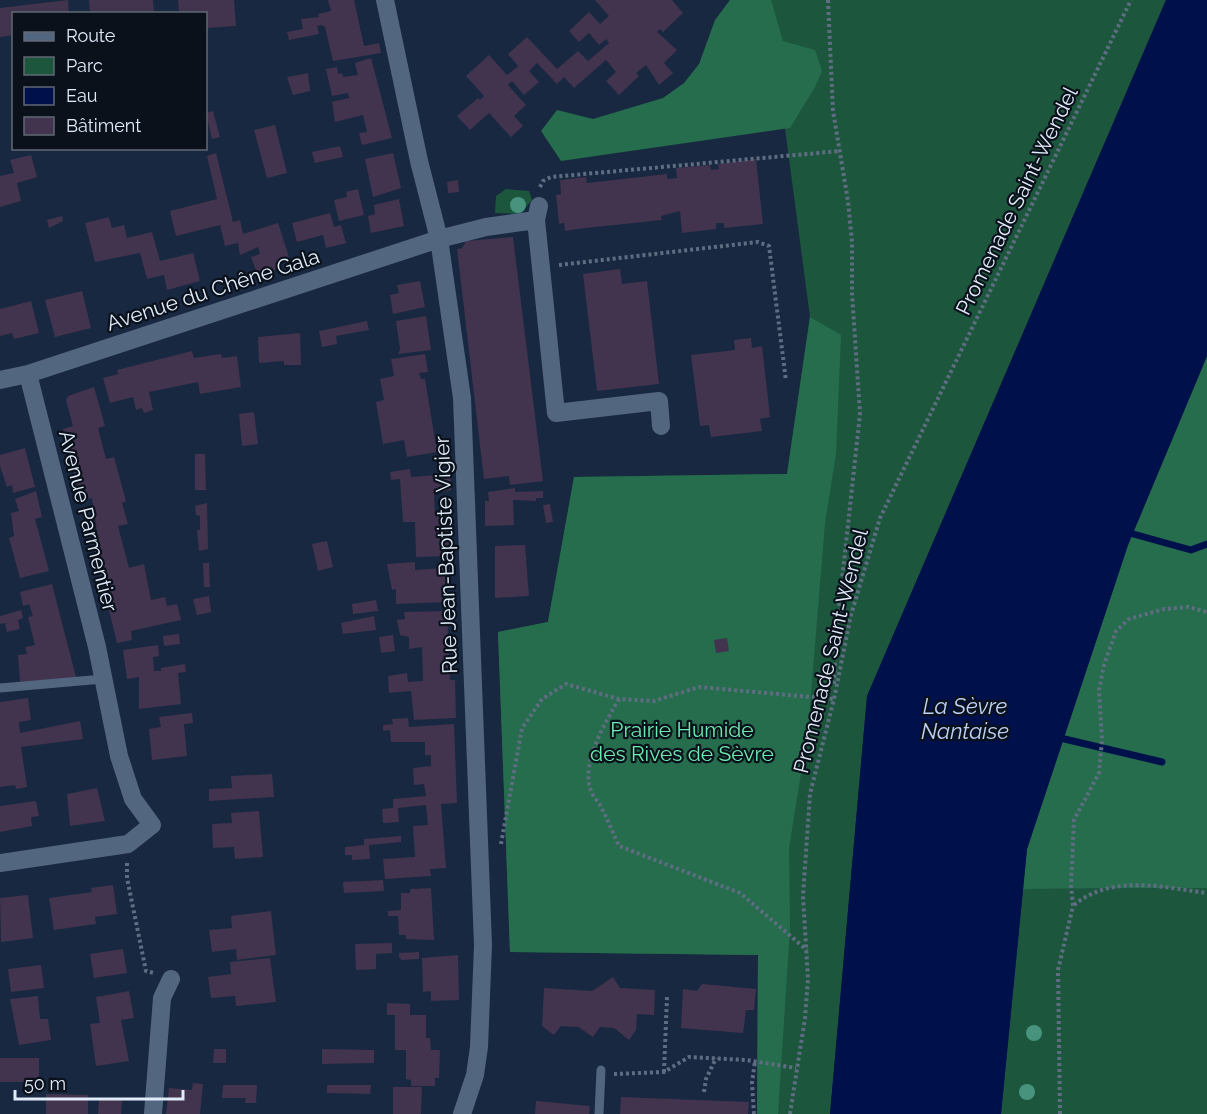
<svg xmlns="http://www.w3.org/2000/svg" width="1207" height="1114" viewBox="0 0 1207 1114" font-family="Raleway,sans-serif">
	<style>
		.green { fill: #1c573d }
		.forest { fill: #256d4d }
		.water { fill: #00104b }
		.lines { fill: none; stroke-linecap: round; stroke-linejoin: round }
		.stream { stroke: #00104b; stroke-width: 7 }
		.building { fill: #42334e }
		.path { stroke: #5f6d82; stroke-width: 4; stroke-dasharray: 3 3; stroke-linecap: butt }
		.service { stroke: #536680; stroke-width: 9 }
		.minor { stroke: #536680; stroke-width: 18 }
		.tree { fill: #47937d }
		.labels { text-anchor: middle; stroke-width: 4.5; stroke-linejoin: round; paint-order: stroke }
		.street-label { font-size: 21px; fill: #e0ebfa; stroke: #0a111b }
		.park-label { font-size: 21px; fill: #6deaaf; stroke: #0a111b }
		.water-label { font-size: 22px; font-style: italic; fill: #bdd1f6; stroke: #0a111b }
	</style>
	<rect width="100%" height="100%" fill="#182840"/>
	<path class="green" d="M768 0H1166L867 696 830 1114H757L758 955 510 952 498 632 548 622 574 477 787 474 810 317Z
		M506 189 529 191 532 200 520 214 495 213 496 196Z
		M1207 888V1114H1001L1023 889Z"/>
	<path class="forest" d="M730 0H771L783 41 815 50 822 71 815 87 790 128 561 161 541 131 557 110 593 119 663 98 684 83 699 64 715 20Z
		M810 317 841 335 836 454 825 523 808 730 789 848 790 928 778 1114H757L758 955 510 952 498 632 548 622 574 477 787 474Z
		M1207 356V888L1023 889 1027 849 1128 545Z"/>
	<path class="water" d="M1166 0H1207V356L1128 545 1027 849 1001 1114H830L867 696Z"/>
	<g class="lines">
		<path class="stream" d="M1126 532 1191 550 1207 544
			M1056 737 1162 762"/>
	</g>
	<path class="building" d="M68 0 69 14H14V35L0 37V8Z
		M89 0H153L154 14H90Z
		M178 0H234L236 26 206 28V14H179Z
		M328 0H354L364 46 379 43 381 53 333 61 325 27 321 25 317 26 319 34 289 40 287 32 303 29 301 19 319 17 318 14 331 11Z
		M595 0H672L683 13 663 32 660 29 657 32 677 50 664 63 673 73 659 85 646 65 636 73 639 76 619 95 606 81 616 72 606 60 574 88 564 77 557 84 537 63 529 71 539 82 524 95 512 81 508 85 526 105 514 116 523 126 511 137 489 113 470 130 457 116 478 98 480 100 484 96 466 76 489 55 507 75 518 66 508 54 527 37 557 69 578 51 588 61 609 43 606 39 599 45 589 33 579 42 569 31 589 12 600 24 609 16Z
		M371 58 392 138 362 145 359 133 367 132 363 115 335 122 332 102 349 98 348 93 332 96 326 69 337 67 338 74 342 73 343 77 358 75 355 63Z
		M308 73 310 91 293 95 287 77Z
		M213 111 220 137 212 139 206 113Z
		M275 125 287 173 267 178 254 130Z
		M340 146 343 157 315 163 312 152Z
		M216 153 233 222 240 220 243 234 278 223 289 257 279 261 281 268 258 276 251 257 260 254 258 247 240 255 238 243 225 246 220 225 176 236 170 211 217 199 207 156Z
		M393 153 401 188 373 197 365 159Z
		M31 155 37 177 17 183 21 201 0 207V176L14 173 10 160Z
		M756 159 763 224 724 228V223H716V229L682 233 680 211 661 216 662 220 577 229 565 231 564 223 559 224 556 195 561 194 560 180 586 177 587 183 667 174V179L677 178 676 168 710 165 711 170 719 169 718 164Z
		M458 180 459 192 448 193 447 182Z
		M358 189 364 215 339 221 334 200 347 197 346 192Z
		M399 199 404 226 371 233 368 216 375 214 374 205Z
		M330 213 334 227 341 225 346 243 326 248 323 235 297 242 292 223Z
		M62 216 63 221 49 228 47 220Z
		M109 217 112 228 124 225 127 238 152 232 160 261 193 253 200 281 167 290 164 275 147 279 140 253 95 262 85 223Z
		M513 237 543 481 510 485 509 476 484 479 457 249 462 248 466 241Z
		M620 269 622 284 647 281 659 384 597 391 583 274Z
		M420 281 425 307 393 314 390 295 399 293 397 285Z
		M82 291 91 328 55 337 45 300Z
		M31 301 39 333 14 339 12 333 0 336V309Z
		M426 316 431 350 398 354 400 349 396 321Z
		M367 321 369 330 336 336 337 344 322 347 319 331Z
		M300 333 301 365H284V361L259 363 258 337Z
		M751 338 752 348 762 346 770 417 760 419 762 431 711 437 709 425 700 426 691 355 735 350 734 340Z
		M192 351 194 358 221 354 222 358 237 356 241 387 200 394 198 382 149 392 153 410 144 413 142 408 136 410 133 397 110 403 103 378 118 374 117 370Z
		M425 354 428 372 419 373 421 379H425L437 452 407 457 404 440 383 444 376 402 384 400 380 379 394 376 391 359Z
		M94 387 105 426 98 428 106 459 114 457 126 501 122 503 128 524 118 526 129 568 144 564 151 600 165 597 167 606 177 604 181 620 131 631 132 640 117 643 92 540 98 538 92 498 81 500 63 429 73 426 66 400 68 396Z
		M254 412 258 444 242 446 239 414Z
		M25 448 35 487 13 493 12 485 7 487 0 466V455Z
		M195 454H205L206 490H195Z
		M410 469 411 477 450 474 451 490 434 493 435 513H451L453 556 416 557 415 522H403L400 479 391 480 390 472Z
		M515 488V492L543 491V498H536V501L513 500 514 525 485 526V501H489L488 492Z
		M36 491 42 517 35 519 49 571 20 578 9 538 14 536 11 513 19 511 15 499Z
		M207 503 208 549 199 551 197 530H200V516L196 515 195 506Z
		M550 504 553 522 546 523 543 505Z
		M327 541 333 567 318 571 312 544Z
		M525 545 529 596 495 598V546Z
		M415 562V570L445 568 447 602 396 604V589L392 590 387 564Z
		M203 563H209L210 587H204Z
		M52 584 76 677 20 682 18 655 27 654 25 647 35 645 28 617 33 616 29 604 23 606 20 592Z
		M209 596 211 612 197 615 193 599Z
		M376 600 378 611 353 614 352 604Z
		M21 610 23 618 18 620 20 629 7 632 5 623 0 624V616Z
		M447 611 450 680H455L456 718 414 720 411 691 389 693 388 676 407 673 408 682 423 681 422 647 409 649V637L400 635 397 620 405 619 404 612Z
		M374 616 376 630 343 634 341 623Z
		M179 634 180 644 164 646 163 636Z
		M393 635 395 651 381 653 379 637Z
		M727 638 729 651 716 653 714 640Z
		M158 645 159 656 153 657 154 671H161V668L185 664 186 672 178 673 181 704 139 709V677L127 679 123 650Z
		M28 698 31 720 19 722 20 733 80 721 83 739 21 747 27 787 16 789 15 785 0 787V702Z
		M192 713 193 723 184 724 187 756 152 760 149 729 161 727 159 717Z
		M408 718 409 727 454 724 457 803 441 804 446 868 430 869 431 876 385 879 383 859 415 857 413 826 428 825 426 805 398 808 399 822 383 823 382 809 393 808V799L426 796 424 784 414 785 413 768 431 766V755H425V742H391L390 730 383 731V725L393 724 392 719Z
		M272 774 274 797 209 801V789L232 788 231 776Z
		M97 788 105 821 70 826 67 794Z
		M36 801 39 816 31 817 32 826 0 832V806Z
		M259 811 263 857 235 859 234 847 213 848 212 824 232 823 231 813Z
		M401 836V842L369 845 370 859 352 860V855H345V847L364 845V839Z
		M383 880 384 891 344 893 343 882Z
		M113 885 117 914 95 917 96 924 54 930 49 898 92 892 91 888Z
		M431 888 434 940 406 939V935H399L398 916H388V911L401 910V893H410V889Z
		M28 895 33 938 1 942 0 898Z
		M271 911 276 955 237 960 236 949 212 952 209 930 232 928 231 916Z
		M392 943V953L376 954V969L356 970 355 944Z
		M123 949 127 973 94 978 90 954Z
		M419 952V959L402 960 399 957V953Z
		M458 955 459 1000 431 1001V991L423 992 422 958Z
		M270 958 276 1002 236 1006 235 996 211 998 208 977 231 974 230 962Z
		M41 965 44 988 11 992 8 969Z
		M613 977 620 988 655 990 654 1015 637 1014 636 1030 629 1040 614 1028 600 1027 593 1037 578 1027 561 1026 554 1035 542 1026 544 988 592 991Z
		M702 984 756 989 754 1010H746L743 1033 681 1028 683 989 697 991Z
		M129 991 134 1018 121 1020 129 1061 96 1066 90 1024 100 1023 96 997Z
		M38 996 40 1019H48L51 1040 19 1045 10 999Z
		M387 1003 410 1004V1015H426V1038H430L431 1050H440L439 1078H435V1086H411V1080L406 1079V1050H395V1015H387Z
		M214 1049H226V1063H213Z
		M322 1049 374 1050V1063L322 1064Z
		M0 1058H39V1082H0Z
		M193 1083 203 1084 200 1114H166L169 1088 192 1090Z
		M223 1085H257L256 1103H245L246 1098H222Z
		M327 1085H371L370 1094 327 1093Z
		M393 1087H422L421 1114H393Z
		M46 1094 88 1095V1114H46Z
		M621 1097 749 1102 748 1114H620Z
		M99 1099 122 1100 121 1114H98Z
		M536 1101 590 1106 589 1114H535Z"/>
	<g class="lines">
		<path class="path" d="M828 0 833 111 848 201 852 242V293L860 414 836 636 834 686
			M540 187 543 181 551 177 840 151
			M559 265 758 242 769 246 786 381
			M619 699C606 721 580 764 591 791 593 797 599 802 601 807 608 820 613 833 619 846L740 893 807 950
			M501 844 522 728 542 699 566 684 619 699 654 701 699 687 834 699
			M127 863V878L146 971 154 973
			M1074 905C1112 874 1162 887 1207 893
			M664 1072 667 997
			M614 1074 664 1072 689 1057 746 1060 796 1068
			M704 1092 706 1079 716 1058
			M754 1114 752 1083 755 1061
			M790 1114 805 1018 808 979 803 896 810 794 834 699 851 615 880 518 1131 0
			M1060 1114 1058 970 1073 906 1071 885 1074 820 1099 773 1102 740 1099 690 1104 665 1116 631 1129 619 1164 609 1188 607 1207 612"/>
		<path class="service" d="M0 688 103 679
			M599 1114 601 1070"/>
		<path class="minor" d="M385 0 419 161 439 239 462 398 483 945 479 1047 475 1075 462 1114
			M536 220 556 413 659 401 661 426
			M0 380 28 374 439 239 486 227 536 220 539 206
			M0 863 128 844 152 825 133 799 119 756 97 647 28 374
			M153 1114 162 998 171 979"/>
	</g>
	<g class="tree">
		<circle cx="518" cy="205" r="8"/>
		<circle cx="1034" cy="1033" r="8"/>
		<circle cx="1027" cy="1092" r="8"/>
	</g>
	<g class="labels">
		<g class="street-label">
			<text transform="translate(1017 201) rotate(-64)" y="7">Promenade Saint-Wendel</text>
			<text transform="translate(213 290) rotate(-18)" y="7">Avenue du Chêne Gala</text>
			<text transform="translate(88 521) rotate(76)" y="7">Avenue Parmentier</text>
			<text transform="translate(446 555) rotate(-92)" y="7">Rue Jean-Baptiste Vigier</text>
			<text transform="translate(831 651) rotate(-76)" y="7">Promenade Saint-Wendel</text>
		</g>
		<g class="park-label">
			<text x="682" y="737">Prairie Humide<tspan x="682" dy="24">des Rives de Sèvre</tspan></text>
		</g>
		<g class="water-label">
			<text x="965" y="714">La Sèvre<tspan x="965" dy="25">Nantaise</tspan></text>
		</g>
	</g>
	<rect x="12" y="12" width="195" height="138" fill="#0a111b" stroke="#606874" stroke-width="1.5"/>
	<rect x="24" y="32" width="30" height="9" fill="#536680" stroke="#606874" stroke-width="1.5"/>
	<text x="66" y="42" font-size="18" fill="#e0ebfa">Route</text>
	<rect x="24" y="57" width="30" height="18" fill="#1c573d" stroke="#606874" stroke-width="1.5"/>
	<text x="66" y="72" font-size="18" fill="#e0ebfa">Parc</text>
	<rect x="24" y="87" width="30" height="18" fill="#00104b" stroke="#606874" stroke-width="1.5"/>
	<text x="66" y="102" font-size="18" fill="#e0ebfa">Eau</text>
	<rect x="24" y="117" width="30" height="18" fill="#42334e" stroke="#606874" stroke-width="1.5"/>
	<text x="66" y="132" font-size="18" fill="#e0ebfa">Bâtiment</text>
	<path d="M15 1090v9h168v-9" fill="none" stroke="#e0ebfa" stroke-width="3"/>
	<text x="24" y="1090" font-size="18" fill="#e0ebfa" stroke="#0a111b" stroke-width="4.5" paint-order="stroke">50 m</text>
</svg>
